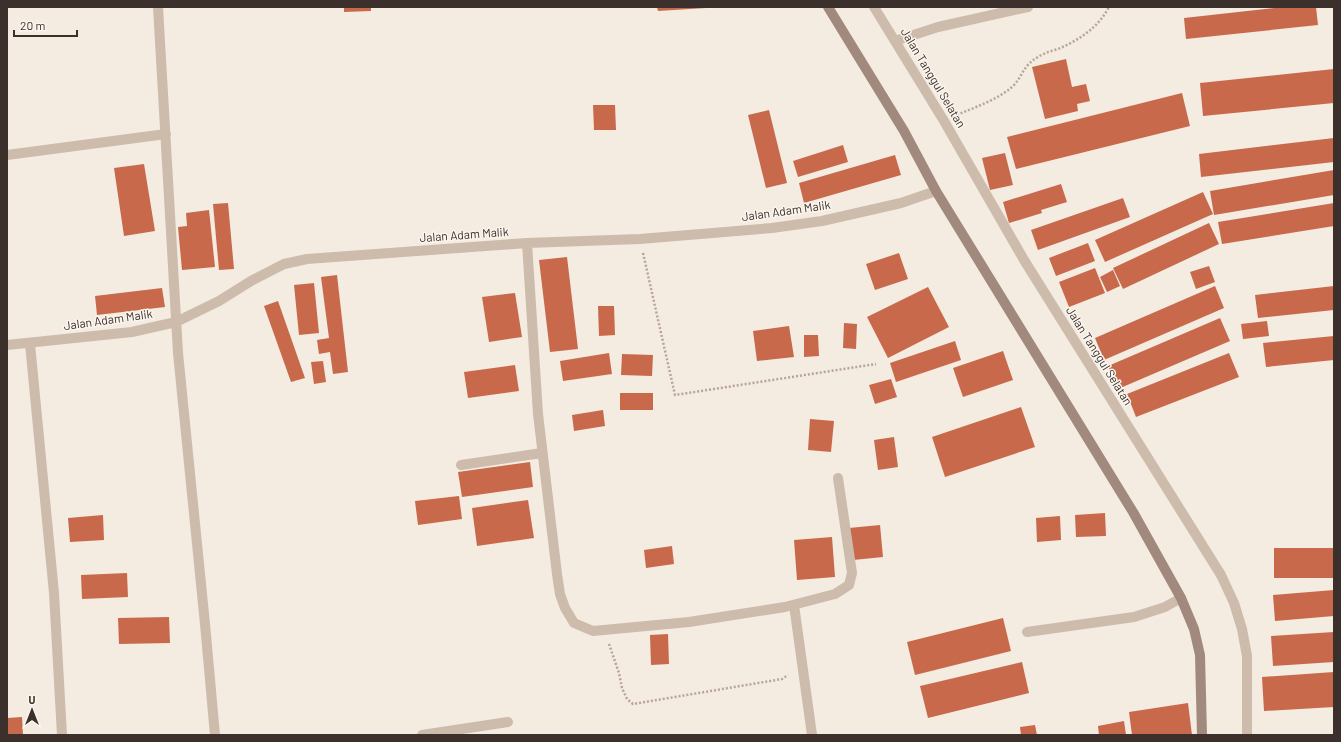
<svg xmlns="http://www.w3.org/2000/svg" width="1341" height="742" viewBox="0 0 1341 742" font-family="Barlow,sans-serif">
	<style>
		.building { fill: #c8694b }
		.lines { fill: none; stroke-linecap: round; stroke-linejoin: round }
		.path { stroke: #b9a596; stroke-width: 2.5; stroke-dasharray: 2 2; stroke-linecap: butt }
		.street { stroke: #cdbbac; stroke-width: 10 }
		.secondary { stroke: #a18a7d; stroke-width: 10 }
		.labels { text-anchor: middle; stroke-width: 3; stroke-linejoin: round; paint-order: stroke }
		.street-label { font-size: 12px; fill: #3b302b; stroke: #fbf5ee }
	</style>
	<rect width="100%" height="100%" fill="#f4ebe1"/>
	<path class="building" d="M344 7H371V11L344 12Z
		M657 7H706V8L658 11Z
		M1283 7H1316L1318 25 1186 39 1184 18Z
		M1066 59 1072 87 1086 84 1090 101 1077 104 1078 111 1045 119 1032 67Z
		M1334 69V103L1203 116 1200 83Z
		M1182 93 1190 126 1016 169 1007 137Z
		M593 105H615L616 130H594Z
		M769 110 787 183 766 188 748 115Z
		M1334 138V162L1201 177 1199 154Z
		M843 145 848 162 798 177 793 161Z
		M1005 153 1013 185 990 190 982 158Z
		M895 155 901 175 804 203 799 183Z
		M144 164 155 231 124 236 114 168Z
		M1334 170V195L1214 215 1210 191Z
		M1061 184 1067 202 1041 210 1042 213 1009 223 1003 202Z
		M1203 192 1213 214 1105 262 1095 240Z
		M1123 198 1130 217 1038 250 1031 230Z
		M228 203 234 269 219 270 213 204Z
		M1334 203V226L1222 244 1218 222Z
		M209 210 215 267 182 270 178 227 187 226 186 213Z
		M1209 223 1219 244 1123 289 1113 268Z
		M1088 243 1095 261 1056 276 1049 258Z
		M899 253 908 279 875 290 866 264Z
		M567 257 578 349 550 352 539 260Z
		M1209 266 1215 282 1196 289 1190 272Z
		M1095 268 1105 293 1069 307 1059 282Z
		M1113 270 1120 286 1107 292 1100 277Z
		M337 275 348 372 333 374 330 352 319 354 317 340 329 338 321 277Z
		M314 283 319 333 299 335 294 285Z
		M1215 286 1224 308 1104 360 1095 338Z
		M1334 286V310L1258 318 1255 295Z
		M928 287 949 327 888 358 867 317Z
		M162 288 165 307 97 315 95 296Z
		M515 293 522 337 489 342 482 297Z
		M278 301 305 378 291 382 264 306Z
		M598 306H614L615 335 599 336Z
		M1220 318 1230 341 1118 389 1108 366Z
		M1267 321 1269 336 1243 339 1241 324Z
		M844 323 857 324 856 349 843 348Z
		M789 326 794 357 757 361 753 331Z
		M804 335H818L819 356 804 357Z
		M1334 336V360L1266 367 1263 343Z
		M955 341 961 360 896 382 890 363Z
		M1003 351 1013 380 963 397 953 368Z
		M609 353 612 374 563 381 560 361Z
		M1229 353 1239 377 1136 417 1127 394Z
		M622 354 653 355 652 376 621 375Z
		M323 361 326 382 314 384 311 362Z
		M515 365 519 391 468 398 464 372Z
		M891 379 897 397 875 404 869 385Z
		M620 393H653V410H620Z
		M1021 407 1035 447 945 477 932 437Z
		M603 410 605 426 574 431 572 415Z
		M810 419 834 421 831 452 808 450Z
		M894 437 898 467 878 470 874 440Z
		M530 462 533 487 462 497 458 472Z
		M459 496 462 519 418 525 415 501Z
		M528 500 534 538 477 546 472 508Z
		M1105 513 1106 536 1076 537 1075 515Z
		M103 515 104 540 70 542 68 518Z
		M1060 516 1061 540 1037 542 1036 518Z
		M880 525 883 557 853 560 849 528Z
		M832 537 835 577 797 580 794 540Z
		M672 546 674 564 646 568 644 550Z
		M1274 548H1334V578H1274Z
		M127 573 128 597 82 599 81 575Z
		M1334 590V616L1275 621 1273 595Z
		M169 617 170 643 119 644 118 618Z
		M1003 618 1011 651 915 675 907 642Z
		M1334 632V662L1273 666 1271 636Z
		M668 634 669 664 651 665 650 635Z
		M1022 662 1029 693 928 718 920 686Z
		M1334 672V707L1264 711 1262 677Z
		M1188 703 1192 735H1132L1129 712Z
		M22 717 23 735H7V718Z
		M1124 721 1126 735H1099L1098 726Z
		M1035 725 1037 735H1021L1020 727Z"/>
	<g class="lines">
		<path class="path" d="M957 115C975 107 997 100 1012 87 1022 78 1023 65 1038 57 1044 53 1051 51 1058 49 1079 40 1098 28 1109 7
			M643 253 675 395 876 364
			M609 644 619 673 622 688 627 699 633 704 782 679 788 675"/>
		<path class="street" d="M158 7 178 353 205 624 215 735
			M874 7 944 121 1024 260 1221 575 1234 603 1242 629 1247 656V735
			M895 41 938 27 1028 7
			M7 155 166 134
			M527 243 538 414 557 574 560 594 565 608 574 623 593 631 689 622 785 607 835 594 849 585 852 573 838 478
			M30 344 54 593 62 735
			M7 345 132 332 176 322 219 301 251 281 284 264 307 259 527 243 640 239 772 228 822 221 901 203 936 191
			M461 465 542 453
			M794 605 812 735
			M1027 632 1134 617 1165 607 1181 598
			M422 735 508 722"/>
		<path class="secondary" d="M828 7 904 131 936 191 1133 512 1181 598 1194 629 1200 655 1202 735"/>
	</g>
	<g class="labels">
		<g class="street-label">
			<text transform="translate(933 78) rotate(59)" y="4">Jalan Tanggul Selatan</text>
			<text transform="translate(786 211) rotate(-8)" y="4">Jalan Adam Malik</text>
			<text transform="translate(464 235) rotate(-4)" y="4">Jalan Adam Malik</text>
			<text transform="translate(108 320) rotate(-8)" y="4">Jalan Adam Malik</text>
			<text transform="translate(1099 356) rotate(58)" y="4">Jalan Tanggul Selatan</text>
		</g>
	</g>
	<rect width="1341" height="742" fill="none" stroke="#3b302b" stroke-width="16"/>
	<g transform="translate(32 710)" stroke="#fbf5ee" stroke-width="3" paint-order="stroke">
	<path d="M0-3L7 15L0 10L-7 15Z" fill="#3b302b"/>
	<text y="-6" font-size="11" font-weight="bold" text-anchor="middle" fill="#3b302b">U</text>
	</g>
	<path d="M14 30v6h63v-6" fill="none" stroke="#3b302b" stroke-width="2"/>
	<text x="20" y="30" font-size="12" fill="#3b302b" stroke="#fbf5ee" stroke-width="3" paint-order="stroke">20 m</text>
</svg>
